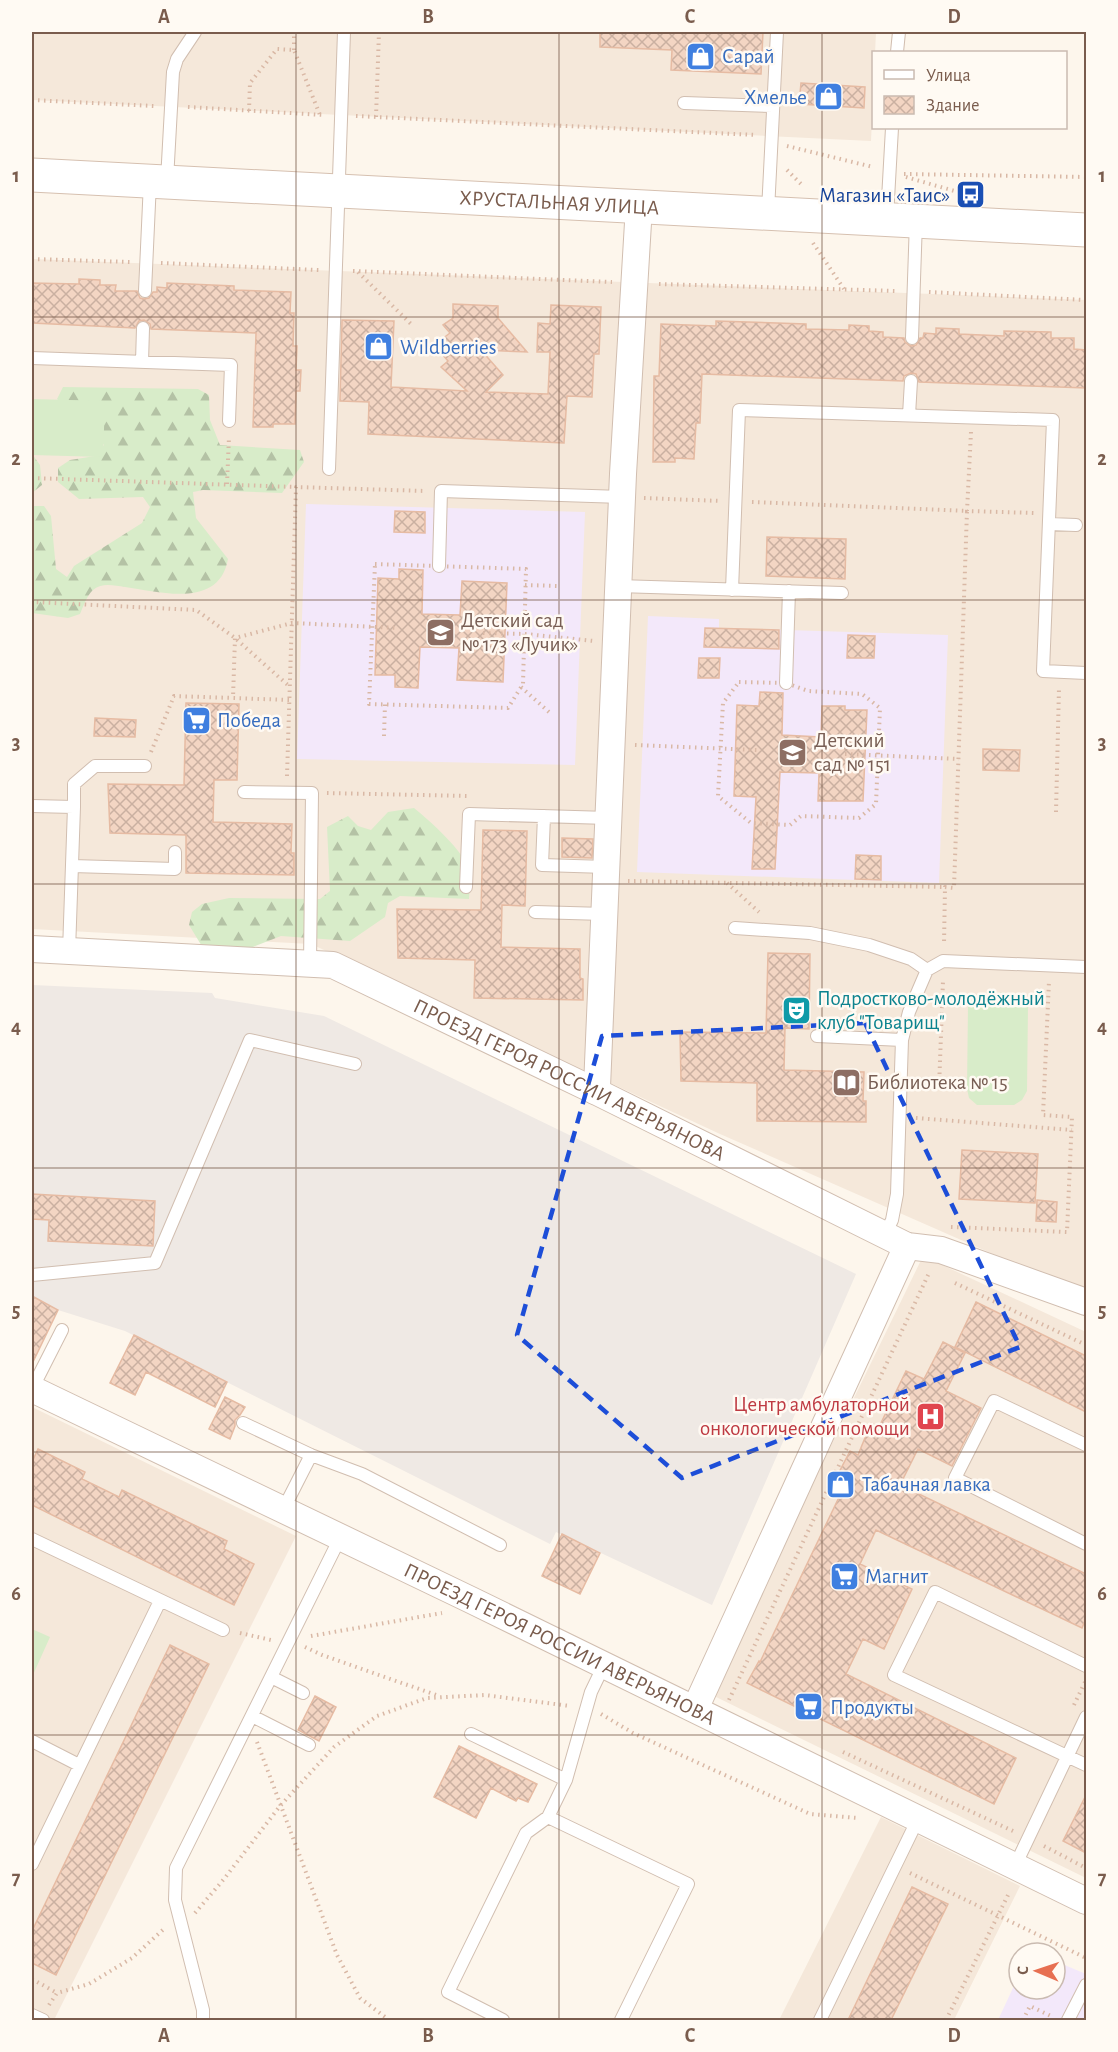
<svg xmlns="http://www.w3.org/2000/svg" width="1118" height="2052" viewBox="0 0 1118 2052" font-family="'Alegreya Sans',sans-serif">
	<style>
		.residential { fill: #f5e8da }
		.industrial { fill: #efe9e4 }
		.education { fill: #f3e8fa }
		.forest { fill: url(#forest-firs) }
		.pitch { fill: #d8ecc9 }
		.building { fill: url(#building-cross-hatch); stroke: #e6bba3; stroke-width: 1.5 }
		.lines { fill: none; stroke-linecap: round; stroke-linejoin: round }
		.lane-casing { stroke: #d1beb0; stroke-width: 14 }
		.street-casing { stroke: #d1beb0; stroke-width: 28 }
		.secondary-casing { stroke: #d6c0b0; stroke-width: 35 }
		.path { stroke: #d9b8a5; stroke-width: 4; stroke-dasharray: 1.5 4.5; stroke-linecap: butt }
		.lane { stroke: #fff; stroke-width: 12 }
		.street { stroke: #fff; stroke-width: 26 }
		.secondary { stroke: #fff; stroke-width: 33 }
		.marked { fill: none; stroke: #1d4ed8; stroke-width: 4.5; stroke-dasharray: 12 8; stroke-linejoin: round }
		.grid { fill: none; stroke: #7a5c4d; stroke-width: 1.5; stroke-opacity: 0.55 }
		.labels { text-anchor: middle; stroke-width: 5; stroke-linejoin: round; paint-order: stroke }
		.shop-label { font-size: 21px; fill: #366cbe; stroke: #fffaf3; text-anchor: start }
		.transit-label { font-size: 21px; fill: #164399; stroke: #fffaf3; text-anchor: end }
		.street-label { font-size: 21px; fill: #7a5c4d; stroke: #fffaf3 }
		.education-label { font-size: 21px; fill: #785e54; stroke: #fffaf3; text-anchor: start }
		.culture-label { font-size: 21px; fill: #0d838f; stroke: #fffaf3; text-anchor: start }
		.health-label { font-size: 21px; fill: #be3a42; stroke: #fffaf3; text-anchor: end }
		.neatline { fill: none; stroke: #7a5c4d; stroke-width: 2 }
		.grid-label { font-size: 20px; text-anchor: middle; font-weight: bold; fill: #7a5c4d }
	</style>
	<defs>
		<pattern id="forest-firs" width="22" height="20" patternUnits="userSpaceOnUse" patternTransform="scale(1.5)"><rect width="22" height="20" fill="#d8ecc9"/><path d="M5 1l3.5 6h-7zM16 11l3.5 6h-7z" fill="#b4c2a5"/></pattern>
		<pattern id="building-cross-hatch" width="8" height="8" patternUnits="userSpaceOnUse" patternTransform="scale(1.5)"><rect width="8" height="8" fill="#f3d5c3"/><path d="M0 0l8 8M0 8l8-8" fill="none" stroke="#cab0a1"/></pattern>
	</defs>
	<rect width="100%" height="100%" fill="#fdf6ec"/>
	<path class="residential" d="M32 32H876L871 141 32 100Z
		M32 259 1086 300V1295L720 1134 311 944 32 929Z
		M923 1256 1086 1332V1878L710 1694Z
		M32 1407 296 1536 54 2020H32Z
		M881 1817 1020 1886 954 2020H779Z"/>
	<path class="industrial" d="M32 985 212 993 215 998 324 1016 856 1274 712 1605 556 1532 550 1544 125 1331 58 1310 38 1350 32 1346Z"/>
	<path class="education" d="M306 504 585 512 575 765 297 759Z
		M648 616 719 619V628L948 635 939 883 637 872Z
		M1055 1961 1086 1974V2020H998L1019 1975V1989H1055Z"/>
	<path class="forest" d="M63 387 198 389 209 395 210 420 220 445 300 450 304 462 282 493 203 490 193 492 196 518 228 559C219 609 161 592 125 587 114 586 103 582 93 590 87 595 83 607 80 614L68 618 32 613V506H44L51 516 56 569 67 577 74 566 142 523 150 507 143 497 79 499 58 482V468L70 460 95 456 104 445 89 424 57 399Z
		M32 454 40 465 42 485 32 493Z
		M414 808C431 822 463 850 470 871 473 879 469 891 469 899L400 896 388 903 385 917 350 941 281 936 230 956 203 948 189 925 192 912 202 904 229 898 320 899 330 891 327 827 348 816 358 826 371 830 388 812Z"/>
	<path class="pitch" d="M32 399 105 401 103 457 32 455Z
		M979 993C997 993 1020 988 1028 1007L1027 1091 1022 1100 1014 1105H977L969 1098 967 1089 968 1005 973 997Z
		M32 1629 50 1637 32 1677Z"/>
	<path class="building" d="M600 32H763L761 74 671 70 672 50 600 47Z
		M801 83 865 87 864 108 799 104Z
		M79 279 100 280V285H116L115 291H137L140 298 144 299 149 298 153 292H157V287L167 288V283L234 286V290L291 292 290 313H294L293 346H297L296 370H301L300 391H296L295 424H273V427H253L256 333 151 329 150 324 144 320 139 321 135 328 32 323V283L79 284Z
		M453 304 498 306V318L527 352 481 350 503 375 486 392 548 394 550 352H537L538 323 550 324 551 305 601 307 599 354H594L592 397 567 396 564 443 368 434 369 402 340 401 342 320 394 321 391 387 467 391 441 367 448 361 442 354 450 348 442 339 450 333 443 325 453 318Z
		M716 321 806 324V329L849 330V325L869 326V331L883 332V337L904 338 905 342 911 346 916 345 920 338H923L924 333 936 334V328L959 329V334L1004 336V331L1051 332V338H1074V349L1086 350V388L919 382 916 374 911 373 904 376 903 381 702 374 700 423H696L694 459 675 458V462H653L654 376H659L661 324 716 326Z
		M395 511 425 512V533L394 532Z
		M767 537 846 539 845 579 766 576Z
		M399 569 423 570 422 614 460 615 462 581 507 583 503 682 457 680 459 648 420 647 418 688 395 687V675H375L378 578 399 579Z
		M705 628 779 630V649L704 647Z
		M848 635 875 636 874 658H847Z
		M699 658H720L719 678H698Z
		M760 692 783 693 782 735 821 737 822 706H845V710H867L863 801H818L819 773 780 772 775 869H752L756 797 734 796 737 705 759 706Z
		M186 703 239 704 237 780H214L213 822 292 824 291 853H294V875L186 873V835L110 833 108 784 184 785Z
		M95 718 136 720 135 737 94 736Z
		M983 749 1020 750 1019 771 983 770Z
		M483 830 527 831 525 906 502 905 501 947 580 949V978L583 979V1000L474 998 475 960 398 958 397 909 481 910Z
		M562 838 593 839 592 858 562 857Z
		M856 855 881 856V880L855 879Z
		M768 953 810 954 809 1029 785 1028 784 1070 864 1072 863 1101H866V1122L757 1121V1083L681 1081 680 1032 766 1033Z
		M962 1150 1038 1154 1035 1203 959 1199Z
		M32 1194 155 1201 153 1246 48 1241 49 1220 32 1219Z
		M1037 1200 1057 1202 1056 1222 1036 1221Z
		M32 1296 58 1310 32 1364Z
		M976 1302 1086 1356V1412L955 1347Z
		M134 1335 227 1382 215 1407 146 1372 135 1395 110 1383Z
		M943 1342 965 1353 946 1391 981 1408 952 1466 918 1449 900 1485 1086 1574V1618L1082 1628 876 1530 860 1564 912 1589 884 1649 863 1639 846 1674 1016 1758 994 1804 747 1683 759 1661 760 1662 842 1491 832 1486 850 1451 858 1455 871 1423 879 1427 906 1371 924 1379Z
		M225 1397 245 1407 240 1415 235 1420V1426L230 1439 209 1429Z
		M38 1449 85 1472 82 1479 119 1497 122 1490 227 1541 224 1549 254 1564 234 1605 32 1505V1462Z
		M562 1534 600 1553 580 1594 542 1576Z
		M170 1645 209 1664 56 1975 32 1963V1931Z
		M315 1696 336 1707 319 1741 298 1730Z
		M459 1746 537 1784 528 1802 518 1798 516 1801 491 1788 476 1818 434 1797Z
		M1086 1795V1853L1063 1841Z
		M912 1887 948 1904 891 2020H848Z"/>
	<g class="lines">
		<defs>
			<path id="lane" d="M897 52 899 32
				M684 103 773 106
				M167 180 173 72 177 59 195 32
				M768 211 777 32
				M887 217 892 128
				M145 291 150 182
				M912 338 916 221
				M32 358 231 365 229 421
				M142 362 143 328
				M909 415 911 381
				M329 469 344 32
				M1049 524 1076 525
				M439 566 441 491 622 497
				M618 586 842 593
				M732 590 739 410 1053 420 1043 671 1086 673
				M786 683 789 591
				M244 792 312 793 310 964
				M32 806 74 807 69 951
				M74 807V784L95 766H145
				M544 816 542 865 606 867
				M72 866 175 869V852
				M466 887 469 814 608 818
				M535 912 604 914
				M735 928 810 933 869 945 911 959 927 970
				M817 1036 902 1040
				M885 1235 892 1220 897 1194 902 1040 909 1012 927 970 943 961 1086 967
				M32 1275 155 1263 250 1040 355 1064
				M32 1389 62 1330
				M243 1423 311 1455 362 1474 500 1545
				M1086 1445 994 1401 955 1478 1086 1544
				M283 1510 311 1455
				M32 1539 223 1630
				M1086 1666 935 1592 894 1675 1086 1765
				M271 1677 303 1693
				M252 1716 309 1745
				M471 1734 566 1780
				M32 1741 79 1765
				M548 1817 688 1884 621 2020
				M32 1864 160 1601
				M1015 1866 1086 1717
				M32 2015 43 2020
				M203 2020V2010L175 1900 176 1868 340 1538
				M503 2020 448 1992 526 1833 548 1817 566 1780 591 1692 604 1665
				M820 2020 918 1819
				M1068 2020 1086 1985"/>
			<g id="street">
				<path id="s1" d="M32 949 333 965 595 1091 907 1246 941 1250 1086 1302"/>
				<path d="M595 1091 597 1087 623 474 639 206"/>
				<path id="s2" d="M32 1389 471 1600 1086 1901"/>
				<path d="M695 1709 907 1246"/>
			</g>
			<g id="secondary">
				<path id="s3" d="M32 175 1086 230"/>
			</g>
		</defs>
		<use href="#lane" class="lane-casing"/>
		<use href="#street" class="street-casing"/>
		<use href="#secondary" class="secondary-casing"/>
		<path class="path" d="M294 50V32
			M32 100 154 106
			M188 107 324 115
			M249 111 250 83 277 49 294 50 320 115
			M356 116 756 135
			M376 117 379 32
			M787 146 873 167
			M787 170 803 186
			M904 174 1086 177
			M906 177 965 194
			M813 243 844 289
			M32 259 130 262
			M161 263 319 270
			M353 271 612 282
			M358 272 411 324
			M659 284 897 291
			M929 292 1086 300
			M971 432 967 511 1034 513
			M32 478 296 487
			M227 484 229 437
			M644 498 721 501
			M752 502 967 511 954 888 945 887 944 944
			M375 564 526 569 523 684 508 708 369 704Z
			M525 585 559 586
			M32 600 33 602 196 610 235 638 290 687
			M483 633 525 634 594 641
			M739 682 786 683 808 691 862 694 880 708 876 804 859 818 801 816 790 825 751 823 718 796 723 703Z
			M521 687 550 713
			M289 700 233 698 235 638 292 623 398 628
			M384 736 385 704
			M635 745 757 750
			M151 752 174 696 233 698
			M845 754 959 759
			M287 776 296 487 425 491
			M327 793 467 796
			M1056 812 1059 688
			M628 881 945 887
			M727 883 759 912
			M917 1088H939L943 981
			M916 1118 1072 1130
			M951 1227 1067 1232 1072 1117 1043 1115 1049 981
			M955 1283 1086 1345
			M240 1633 271 1640
			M311 1636 442 1613
			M305 1647 322 1655 439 1696
			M729 1700 929 1273
			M1074 1705 1085 1682
			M601 1714 633 1733 810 1814 858 1818
			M257 1742 337 1955 360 1998 389 2020
			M843 1752 1013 1831
			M1044 1846 1086 1868
			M910 1873 1086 1958
			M195 1913 224 1879 280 1806 334 1747 377 1716 427 1698 485 1695 570 1706
			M32 1979 57 1993
			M49 2005 57 1993 89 1984 132 1958 165 1928
			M946 2020 1010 1891
			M1023 2020 1030 2006 1053 2017"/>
		<use href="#lane" class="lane"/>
		<use href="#street" class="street"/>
		<use href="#secondary" class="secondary"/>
	</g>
	<path class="marked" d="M865 1023 1020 1347 682 1478 517 1335 602 1036Z"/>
	<path class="grid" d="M296 32V2020M559 32V2020M822 32V2020M32 317H1086M32 600H1086M32 884H1086M32 1168H1086M32 1452H1086M32 1735H1086"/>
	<defs>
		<symbol id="shop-square" viewBox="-11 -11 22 22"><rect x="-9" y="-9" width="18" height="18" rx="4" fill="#3f7fe0" stroke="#fffaf3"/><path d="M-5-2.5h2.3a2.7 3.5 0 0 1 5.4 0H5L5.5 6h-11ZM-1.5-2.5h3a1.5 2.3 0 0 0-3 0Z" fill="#fff"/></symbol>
		<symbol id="bus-square" viewBox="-11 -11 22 22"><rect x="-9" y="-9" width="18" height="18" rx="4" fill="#1a4fb4" stroke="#fffaf3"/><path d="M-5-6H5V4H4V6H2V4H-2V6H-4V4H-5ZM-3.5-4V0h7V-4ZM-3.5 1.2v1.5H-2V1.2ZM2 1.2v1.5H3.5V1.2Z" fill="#fff"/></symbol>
		<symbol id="school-square" viewBox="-11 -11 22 22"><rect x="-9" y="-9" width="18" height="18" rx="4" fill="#8d6e63" stroke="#fffaf3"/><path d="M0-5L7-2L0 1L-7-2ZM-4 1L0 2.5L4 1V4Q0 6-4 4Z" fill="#fff"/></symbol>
		<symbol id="supermarket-square" viewBox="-11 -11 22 22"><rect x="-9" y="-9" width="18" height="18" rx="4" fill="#3f7fe0" stroke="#fffaf3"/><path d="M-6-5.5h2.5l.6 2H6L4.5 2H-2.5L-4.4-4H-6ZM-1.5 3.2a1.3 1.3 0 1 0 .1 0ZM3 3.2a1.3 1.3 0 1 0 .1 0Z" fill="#fff"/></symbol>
		<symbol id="theatre-square" viewBox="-11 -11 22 22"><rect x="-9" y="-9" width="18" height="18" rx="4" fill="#0f9aa8" stroke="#fffaf3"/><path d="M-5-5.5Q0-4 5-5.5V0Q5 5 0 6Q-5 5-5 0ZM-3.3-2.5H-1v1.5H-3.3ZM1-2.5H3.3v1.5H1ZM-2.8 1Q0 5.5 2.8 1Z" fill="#fff"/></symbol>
		<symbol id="library-square" viewBox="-11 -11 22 22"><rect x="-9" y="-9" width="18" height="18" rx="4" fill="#8d6e63" stroke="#fffaf3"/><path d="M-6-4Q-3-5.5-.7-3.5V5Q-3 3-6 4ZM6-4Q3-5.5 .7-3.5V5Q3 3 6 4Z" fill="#fff"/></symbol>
		<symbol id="hospital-square" viewBox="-11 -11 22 22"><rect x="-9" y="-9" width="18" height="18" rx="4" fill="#e0444e" stroke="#fffaf3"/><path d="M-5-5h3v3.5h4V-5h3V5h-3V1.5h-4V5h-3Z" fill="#fff"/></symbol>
	</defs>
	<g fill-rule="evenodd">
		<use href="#shop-square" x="684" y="40" width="33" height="33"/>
		<use href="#shop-square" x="812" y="80" width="33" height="33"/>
		<use href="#bus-square" x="954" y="178" width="33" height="33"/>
		<use href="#shop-square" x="362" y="330" width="33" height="33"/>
		<use href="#school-square" x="424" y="616" width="33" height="33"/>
		<use href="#supermarket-square" x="180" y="704" width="33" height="33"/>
		<use href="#school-square" x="776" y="736" width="33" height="33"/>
		<use href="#theatre-square" x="780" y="994" width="33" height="33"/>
		<use href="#library-square" x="830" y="1066" width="33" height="33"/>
		<use href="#hospital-square" x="914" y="1400" width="33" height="33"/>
		<use href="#shop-square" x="824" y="1468" width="33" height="33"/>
		<use href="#supermarket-square" x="828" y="1560" width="33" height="33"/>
		<use href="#supermarket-square" x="792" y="1690" width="33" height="33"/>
	</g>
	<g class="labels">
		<g class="shop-label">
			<text x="722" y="63">Сарай</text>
			<text x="807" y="104" text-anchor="end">Хмелье</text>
			<text x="400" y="354">Wildberries</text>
			<text x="217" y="727">Победа</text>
			<text x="862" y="1491">Табачная лавка</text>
			<text x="865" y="1583">Магнит</text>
			<text x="830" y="1714">Продукты</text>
		</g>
		<g class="transit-label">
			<text x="950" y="202">Магазин «Таис»</text>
		</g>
		<g class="street-label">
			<text dy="7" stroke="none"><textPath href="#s3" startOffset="528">ХРУСТАЛЬНАЯ УЛИЦА</textPath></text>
			<text dy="7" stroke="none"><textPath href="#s1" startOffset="564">ПРОЕЗД ГЕРОЯ РОССИИ АВЕРЬЯНОВА</textPath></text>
			<text dy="7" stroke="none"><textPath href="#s2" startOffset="586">ПРОЕЗД ГЕРОЯ РОССИИ АВЕРЬЯНОВА</textPath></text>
		</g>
		<g class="education-label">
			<text x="461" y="627">Детский сад<tspan x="461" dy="24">№ 173 «Лучик»</tspan></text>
			<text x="814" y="747">Детский<tspan x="814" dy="24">сад № 151</tspan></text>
			<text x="867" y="1089">Библиотека № 15</text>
		</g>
		<g class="culture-label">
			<text x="817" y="1005">Подростково-молодёжный<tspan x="817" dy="24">клуб "Товарищ"</tspan></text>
		</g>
		<g class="health-label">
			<text x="910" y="1411">Центр амбулаторной<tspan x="910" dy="24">онкологической помощи</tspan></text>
		</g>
	</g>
	<rect width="1118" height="2052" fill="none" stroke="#fffaf3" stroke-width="66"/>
	<rect x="872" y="51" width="195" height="78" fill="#fffaf3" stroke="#cabbb1" stroke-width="1.5"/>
	<rect x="884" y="70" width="30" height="9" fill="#ffffff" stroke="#cabbb1" stroke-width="1.5"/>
	<text x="926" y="81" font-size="18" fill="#7a5c4d">Улица</text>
	<rect x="884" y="96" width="30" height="18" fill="url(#building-cross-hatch)" stroke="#cabbb1" stroke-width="1.5"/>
	<text x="926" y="111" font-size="18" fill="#7a5c4d">Здание</text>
	<g transform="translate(1037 1971) rotate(272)"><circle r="28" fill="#fffaf3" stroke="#cabbb1" stroke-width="1.5"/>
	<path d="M0-4.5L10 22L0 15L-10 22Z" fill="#e76f51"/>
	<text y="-9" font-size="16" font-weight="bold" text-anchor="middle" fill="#7a5c4d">С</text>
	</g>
	<rect x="33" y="33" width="1052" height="1986" class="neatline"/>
	<g class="grid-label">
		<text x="164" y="23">A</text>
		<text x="428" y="23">B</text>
		<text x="690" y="23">C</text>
		<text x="954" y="23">D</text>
		<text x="16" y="182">1</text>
		<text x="1102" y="182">1</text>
		<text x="16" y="465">2</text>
		<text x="1102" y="465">2</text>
		<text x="16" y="749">3</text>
		<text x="1102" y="749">3</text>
		<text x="16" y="1033">4</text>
		<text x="1102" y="1033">4</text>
		<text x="16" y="1317">5</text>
		<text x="1102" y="1317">5</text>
		<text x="16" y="1600">6</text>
		<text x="1102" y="1600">6</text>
		<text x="16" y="1884">7</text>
		<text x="1102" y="1884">7</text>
		<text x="164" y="2042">A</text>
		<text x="428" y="2042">B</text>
		<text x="690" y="2042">C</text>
		<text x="954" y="2042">D</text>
	</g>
</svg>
